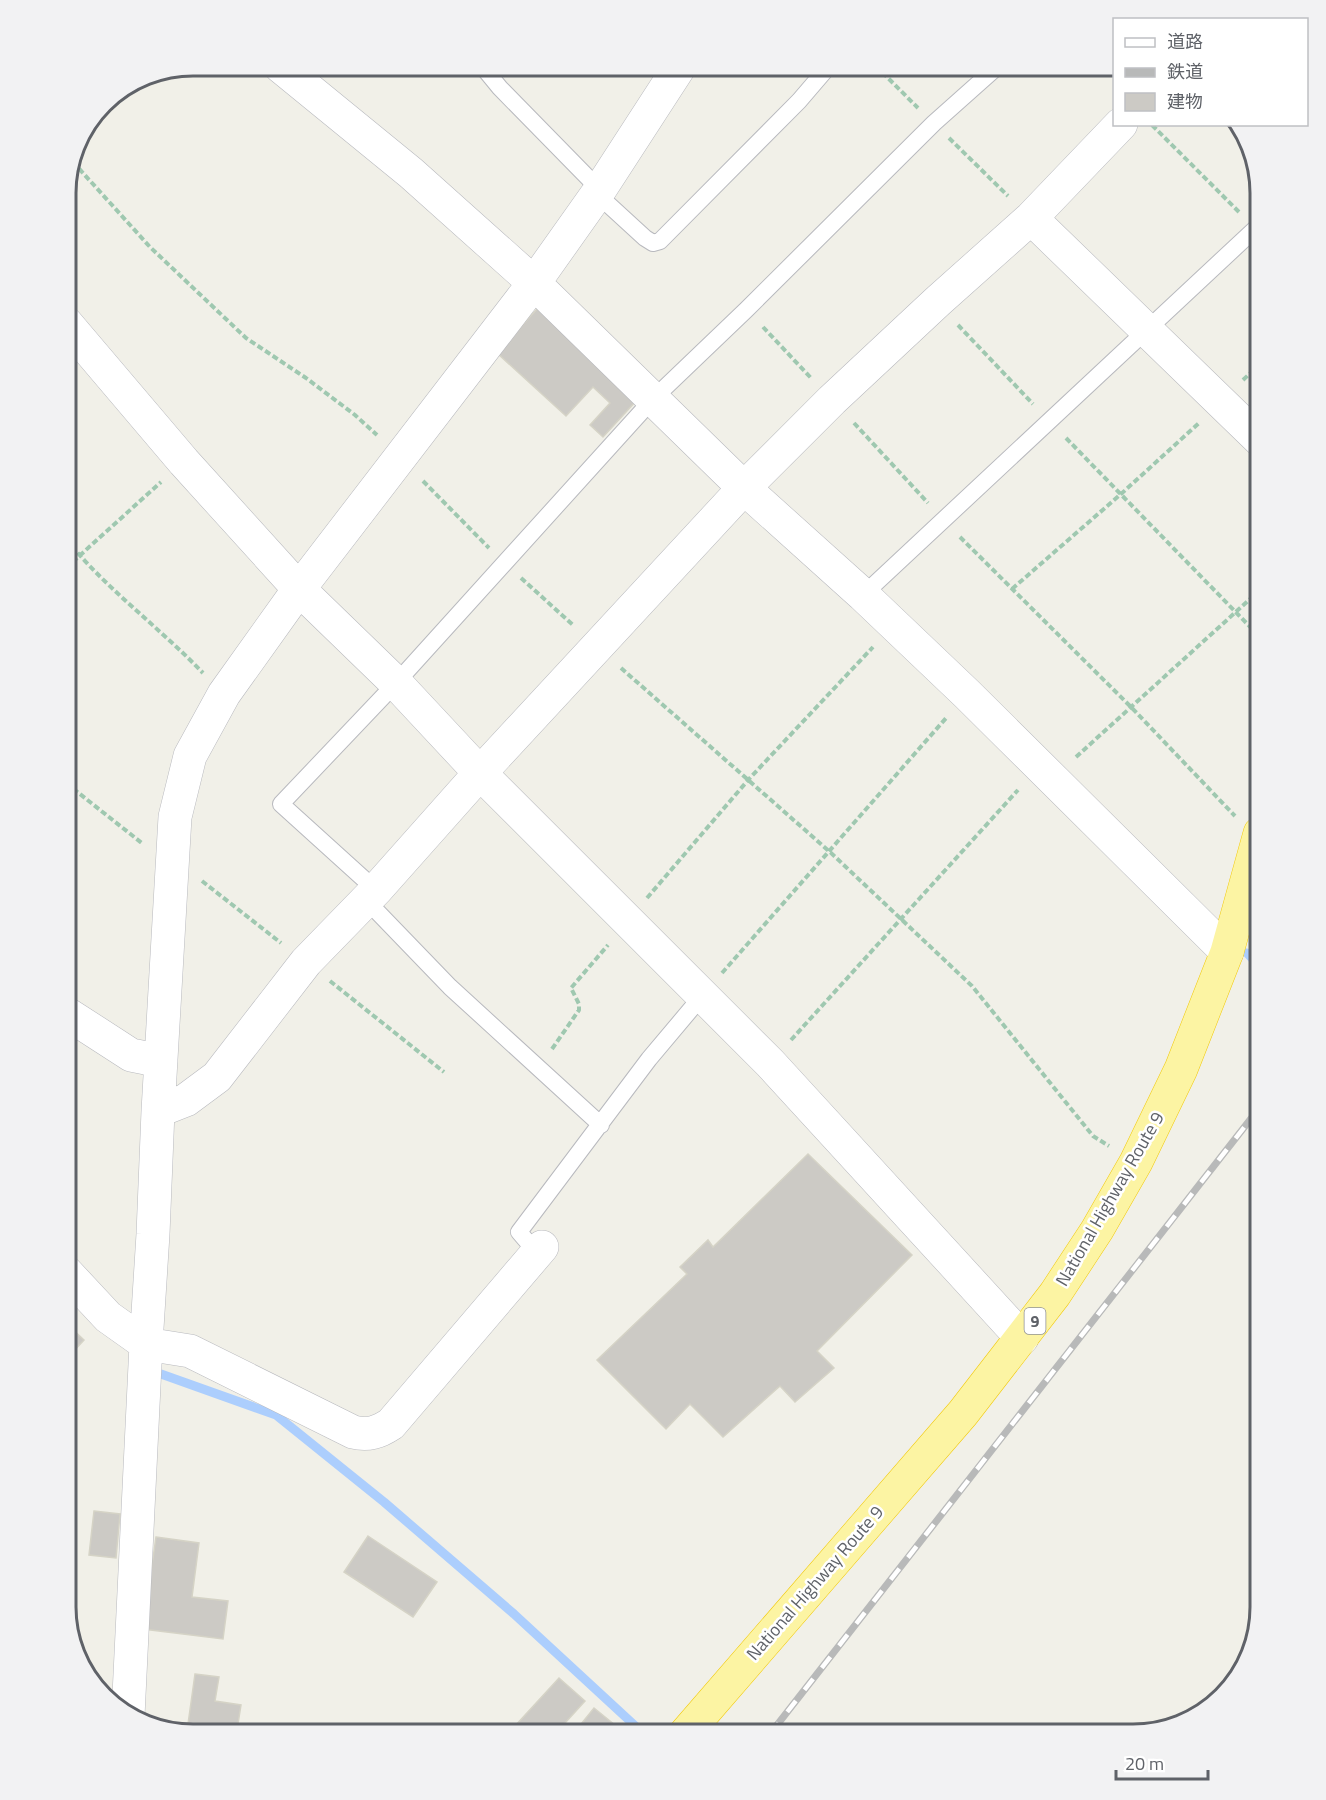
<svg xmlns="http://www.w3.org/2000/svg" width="1326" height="1800" viewBox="0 0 1326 1800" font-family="'Titillium Web','Noto Sans JP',sans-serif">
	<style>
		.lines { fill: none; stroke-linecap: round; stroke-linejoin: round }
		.stream { stroke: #accefd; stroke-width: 9 }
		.building { fill: #cccac5; stroke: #d5d3c6; stroke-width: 1.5 }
		.service-casing { stroke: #b8b9be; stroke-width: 18 }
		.minor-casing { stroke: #b8b9be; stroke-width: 34 }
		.trunk-casing { stroke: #f2c907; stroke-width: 34 }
		.path { stroke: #9fc8b0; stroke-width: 4; stroke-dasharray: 6 3; stroke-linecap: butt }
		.service { stroke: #fff; stroke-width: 16 }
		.minor { stroke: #fff; stroke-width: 33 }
		.trunk { stroke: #fcf4a3; stroke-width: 33 }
		.rail-casing { stroke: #b8b9b9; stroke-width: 7 }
		.rail { stroke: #fff; stroke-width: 4.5; stroke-dasharray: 14; stroke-linecap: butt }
		.labels { text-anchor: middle; stroke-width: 5; stroke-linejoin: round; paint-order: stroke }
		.shield { fill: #fff; stroke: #8f9195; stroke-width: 1.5 }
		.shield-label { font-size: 16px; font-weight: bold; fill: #5f6268 }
		.street-label { font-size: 18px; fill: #5f6268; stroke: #fff }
		.rim { fill: none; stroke: #5f6268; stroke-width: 3 }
	</style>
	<rect width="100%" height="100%" fill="#f1f0e8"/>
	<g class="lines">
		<path class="stream" d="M1247 953 1260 967
			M161 1374 276 1415 384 1502 514 1614 644 1734"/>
	</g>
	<path class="building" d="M537 309 637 400 603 437 590 425 610 403 593 387 566 416 497 353Z
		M808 1154 912 1255 817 1351 834 1368 795 1402 780 1386 723 1437 690 1404 666 1429 597 1360 687 1274 680 1267 708 1240 713 1247Z
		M66 1323 84 1340 72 1353 66 1347Z
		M94 1511 120 1514 116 1558 89 1555Z
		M368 1536 437 1582 413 1617 344 1572Z
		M156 1537 199 1543 192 1597 228 1601 223 1639 143 1629Z
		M195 1674 219 1677 215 1701 241 1705 237 1730 188 1724Z
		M559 1678 585 1701 555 1734H524L515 1726Z
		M594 1708 626 1734H573Z"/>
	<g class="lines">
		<defs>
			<path id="service" d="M482 66 500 88 600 190
				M597 194 645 238 653 243 660 241 799 101 829 66
				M863 595 1256 228
				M376 890 281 804 396 683 653 399 746 310 934 123 998 66
				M366 900 450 987 601 1125
				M537 1253 519 1232 649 1059 702 996"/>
			<path id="minor" d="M280 66 411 173 534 283 744 488 863 595 967 694 1227 952
				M1031 218 1260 440
				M66 323 184 462 299 589 396 683 480 773 770 1063 1022 1338
				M66 1013 131 1055 161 1061
				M158 1111 186 1100 217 1077 306 962 376 890 480 773 744 488 832 400 938 301 1031 218 1121 124
				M66 1272 108 1317 146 1344 190 1351 353 1432C368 1436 379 1432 391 1424L542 1247
				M128 1716 146 1344 153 1234 158 1111 175 817 190 756 224 694 299 589 534 283 597 194 680 66"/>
			<path id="trunk" d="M685 1734 963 1413 1055 1294 1097 1230 1136 1162 1181 1069 1227 952 1260 833"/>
		</defs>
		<use href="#service" class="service-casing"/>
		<use href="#minor" class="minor-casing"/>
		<use href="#trunk" class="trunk-casing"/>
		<path class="path" d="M876 66 918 108
			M1152 125 1240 213
			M949 138 1008 196
			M73 162 150 247 246 338 306 378 355 415 377 435
			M958 325 1033 404
			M763 327 811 378
			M1243 380 1260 364
			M854 423 928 503
			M1066 438 1260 637
			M423 481 489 548
			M960 537 1131 707 1235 816
			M66 539C106 589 159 627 203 673
			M66 568 161 482
			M521 578 573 625
			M1012 589 1121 494 1199 423
			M621 668 830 852 972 986 1093 1136 1109 1146
			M1076 757 1260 590
			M66 783 143 844
			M202 881 281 943
			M647 898 749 779 873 647
			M722 973 947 717
			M330 981 444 1072
			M791 1040 1018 790
			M552 1049 579 1010V1004L571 988 608 945"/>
		<use href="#service" class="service"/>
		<use href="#minor" class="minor"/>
		<use href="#trunk" class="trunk"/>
		<defs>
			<path id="rail" d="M770 1734 1260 1107"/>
		</defs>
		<use href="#rail" class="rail-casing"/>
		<use href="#rail" class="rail"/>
	</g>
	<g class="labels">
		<rect class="shield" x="1024.5" y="1308" width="21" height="26" rx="4.5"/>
		<g class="shield-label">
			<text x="1035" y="1327">9</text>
		</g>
		<g class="street-label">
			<text transform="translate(1110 1199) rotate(-60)" y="6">National Highway Route 9</text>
			<text transform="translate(815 1583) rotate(-49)" y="6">National Highway Route 9</text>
		</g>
	</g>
	<path d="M0 0H1326V1800H0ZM193 76H1133A117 117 0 0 1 1250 193V1607A117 117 0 0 1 1133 1724H193A117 117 0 0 1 76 1607V193A117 117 0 0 1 193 76Z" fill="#f2f2f3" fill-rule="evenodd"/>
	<path class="rim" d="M193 76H1133A117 117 0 0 1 1250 193V1607A117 117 0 0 1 1133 1724H193A117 117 0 0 1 76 1607V193A117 117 0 0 1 193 76Z"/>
	<rect x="1113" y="18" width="195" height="108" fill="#ffffff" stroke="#bfc0c3" stroke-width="1.5"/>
	<rect x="1125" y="38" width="30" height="9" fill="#ffffff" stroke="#bfc0c3" stroke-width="1.5"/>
	<text x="1167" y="48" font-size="18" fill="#5f6268">道路</text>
	<rect x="1125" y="68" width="30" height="9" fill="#b8b9b9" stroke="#bfc0c3" stroke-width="1.5"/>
	<text x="1167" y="78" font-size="18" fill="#5f6268">鉄道</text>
	<rect x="1125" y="93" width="30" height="18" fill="#cccac5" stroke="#bfc0c3" stroke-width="1.5"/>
	<text x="1167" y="108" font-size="18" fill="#5f6268">建物</text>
	<path d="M1116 1770v9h92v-9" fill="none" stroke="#5f6268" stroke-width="3"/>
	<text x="1125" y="1770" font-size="18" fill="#5f6268" stroke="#ffffff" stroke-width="4.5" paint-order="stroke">20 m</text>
</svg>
